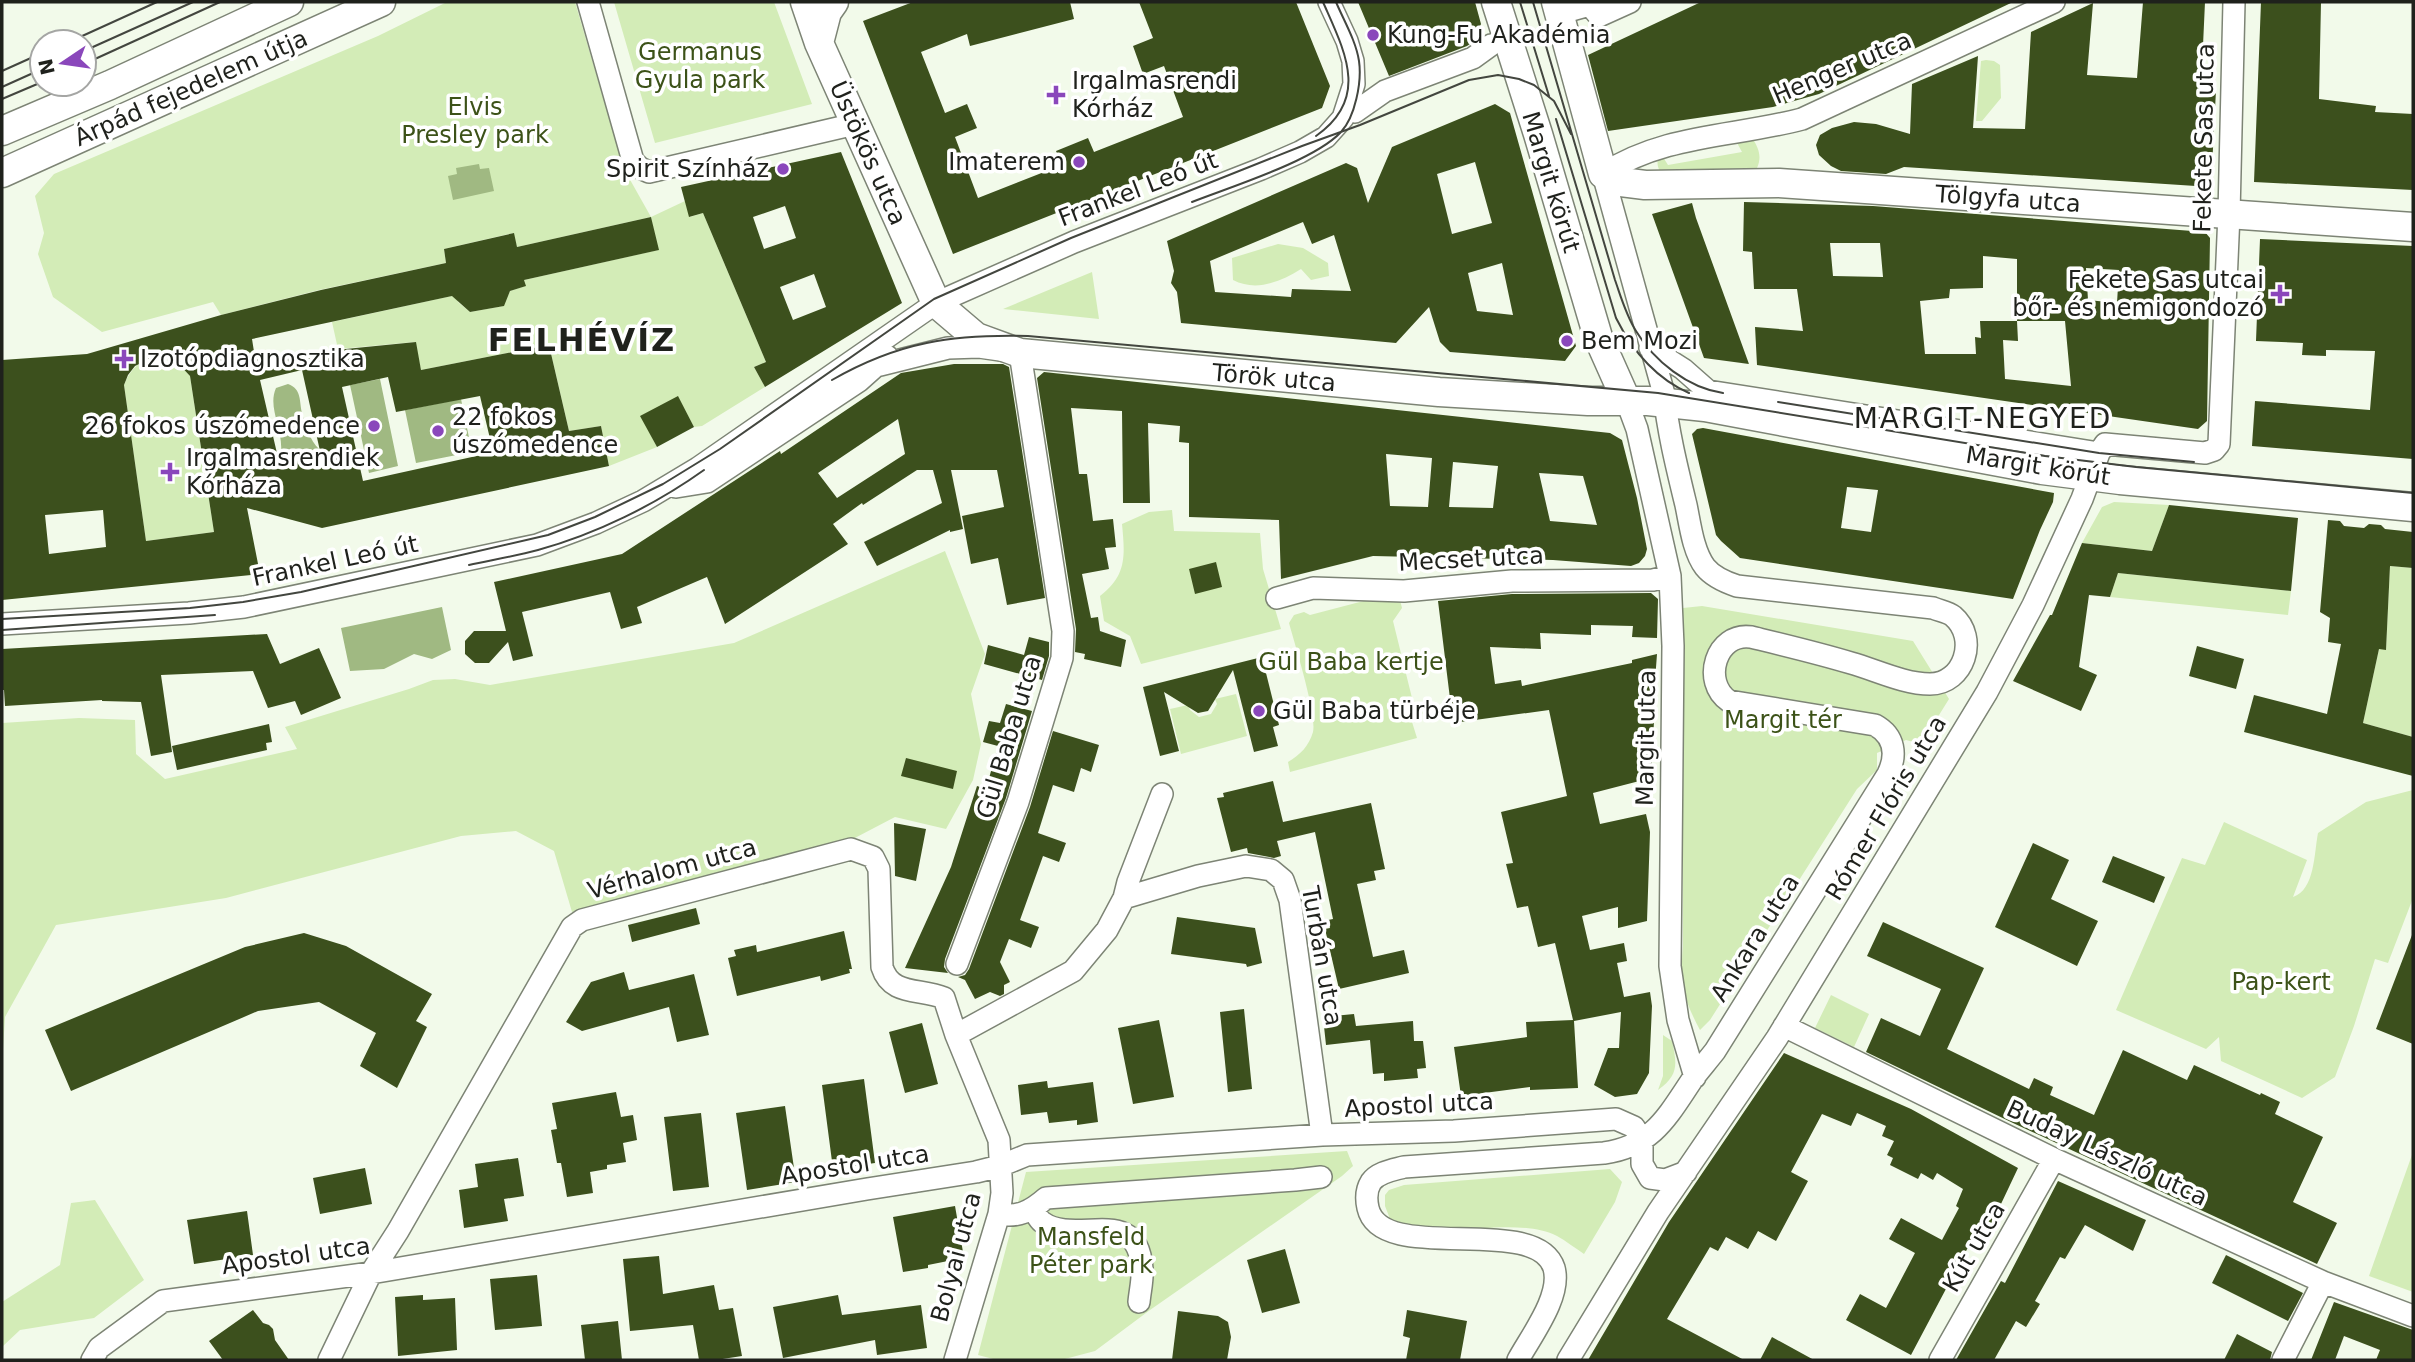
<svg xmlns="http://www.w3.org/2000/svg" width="2415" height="1362" viewBox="0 0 2415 1362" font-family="'DejaVu Sans',sans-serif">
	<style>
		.green { fill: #d3ecb7 }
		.water { fill: #a0b982 }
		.building { fill: #3c501d; fill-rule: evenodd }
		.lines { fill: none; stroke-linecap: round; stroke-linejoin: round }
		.minor-casing { stroke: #7d8475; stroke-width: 24 }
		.major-casing { stroke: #7d8475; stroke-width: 31 }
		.minor { stroke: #fff; stroke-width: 21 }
		.major { stroke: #fff; stroke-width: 28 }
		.tram { stroke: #43463f; stroke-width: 2 }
		.poi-dot { fill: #8a47bb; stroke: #fff; stroke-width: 2.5 }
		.labels { text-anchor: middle; stroke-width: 7; stroke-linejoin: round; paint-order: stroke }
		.poi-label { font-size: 24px; fill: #1f211c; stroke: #fff; text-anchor: start }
		.park-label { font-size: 24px; fill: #3c5218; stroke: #fff }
		.street-label { font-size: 24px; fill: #1f211c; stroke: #fff }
		.quarter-label { font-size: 28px; letter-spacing: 2px; fill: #1f211c; stroke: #fff }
		.district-label { font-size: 32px; font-weight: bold; letter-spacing: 2px; fill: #1f211c; stroke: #fff }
	</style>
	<rect width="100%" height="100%" fill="#f2faea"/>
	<path class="green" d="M447 2H575L624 169 651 217 685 201 690 217 703 213 766 362 754 367 765 387 702 426 694 427 678 397 641 416 657 447 609 466 601 426 569 431 549 345 421 370 415 342 338 349 332 322 456 295 458 302 470 312 503 306 510 291 525 286 524 280 658 250 651 217 517 247 513 233 444 249 446 263 319 290 221 315 213 302 102 332 53 297 38 254 44 233 35 196 54 174 378 36Z
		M614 2H774L812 104 655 143Z
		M1986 60 1994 61 2000 65 2001 98 1982 121H1976L1981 61Z
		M1752 138C1759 148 1762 157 1757 168L1660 172C1657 165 1656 160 1661 154L1668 165 1742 152 1736 141Z
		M1278 244 1303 248 1328 263 1329 276 1311 280 1301 269C1280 282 1256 292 1233 280L1232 258Z
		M1092 272 1099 319 1003 309Z
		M158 355 174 359 190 376 214 532 146 541 124 385C130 369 141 359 158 355Z
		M2114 502 2169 505 2152 551 2082 543 2102 507Z
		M1172 510 1174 531 1260 533 1263 569 1281 629 1141 664 1130 636 1104 621 1100 596C1127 575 1125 556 1122 524L1149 512Z
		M945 551 985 654 971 694 981 744 973 780 946 829 895 817 851 840 572 912 554 851 516 831 461 836 226 898 56 925 5 1017 2 1065V723L79 718 135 720 136 754 165 779 297 749 285 727 409 689 433 680 455 679 490 685 734 643Z
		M2390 566 2413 568V737L2363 723 2379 649H2386Z
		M2118 573 2291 591 2288 615 2110 597Z
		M1398 592 1402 608 1393 621 1413 702 1423 713 1412 722 1417 738 1290 772 1288 762C1300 755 1309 746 1313 732 1317 715 1295 645 1289 623L1294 615 1304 612 1310 615Z
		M1702 606 1913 641 1949 699 1921 744 1906 740 1877 753V770L1857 789 1710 1020 1700 1030C1682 996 1680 984 1683 946V608Z
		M1236 694 1247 736 1181 754 1170 709 1188 705 1190 710 1199 717 1211 714 1217 704 1215 699Z
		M2413 790V898L2388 963 2375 959 2354 1026 2335 1077 2302 1098 2221 1061 2219 1037 2206 1049 2116 1010 2182 858 2205 865 2224 822 2307 860 2293 897C2315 890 2314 853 2318 833L2366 802Z
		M1831 995 1869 1014 1854 1047 1815 1028Z
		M1663 1035 1672 1041C1677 1064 1679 1075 1658 1090L1663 1076Z
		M1347 1151 1353 1166 1342 1176 1150 1310 1095 1351 1061 1360H997L978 1355 1026 1172Z
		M2413 1152V1292L2369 1276Z
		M1610 1169 1622 1182 1615 1202 1584 1254C1575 1248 1566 1241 1557 1236 1526 1220 1472 1231 1438 1230 1420 1230 1406 1225 1390 1219L1385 1206V1195L1389 1190 1404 1185Z
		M95 1200 144 1280 94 1318 20 1330 2 1347V1302L60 1265 71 1203Z"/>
	<path class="water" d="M479 164 480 169 489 168 494 191 453 200 448 176 457 174 456 168Z
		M380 379 398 466 369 473 350 385Z
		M288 384C302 389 299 401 302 413 305 424 310 441 319 449L317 453 311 449 289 454 285 464 279 461C288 435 266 410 276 388Z
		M461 399 472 452 416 463 405 410Z
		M442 607 451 650 432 659 414 654 384 669 350 671 341 628Z"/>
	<path class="building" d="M913 2H1070L1074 19 970 46 967 34 921 52 945 113 967 104 977 128 955 137 978 198 1062 165 1056 151 1088 138 1094 152 1183 117 1164 66 1143 74 1133 46 1153 38 1139 2H1296L1330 86 1322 108 953 254 863 21Z
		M1358 2H1475L1481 24 1473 42 1467 46 1389 76Z
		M1701 2H2013L1819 94 1773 107 1608 131 1588 55Z
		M2143 2H2205L2201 89 2216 90 2211 187 1904 167 1886 174 1841 171 1831 166 1819 155 1816 145 1820 135 1832 128 1854 122 1876 124 1910 134 1912 84 1978 56 1973 128 2025 129 2031 32 2093 3 2087 75 2137 78Z
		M2261 2H2321L2319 99 2376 106 2375 112 2413 114V190L2254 182Z
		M1495 104 1510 113 1576 346 1565 361 1450 352 1440 342 1429 307 1396 343 1181 323 1177 292 1171 283 1174 271 1167 241 1346 163 1357 168 1368 203 1392 147ZM1475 162 1492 223 1452 234 1437 174ZM1303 222 1312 244 1334 235 1351 291 1292 289 1291 297 1215 292 1210 261ZM1502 263 1513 315 1477 311 1468 273Z
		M841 152 902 303 765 387 754 367 766 362 703 213 689 217 681 187ZM785 206 796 238 764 249 753 217ZM814 274 826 307 793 320 780 287Z
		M1744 202 1873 206 2205 232 2210 238 2207 421 2198 429 1757 365 1755 327 1803 331 1797 289H1754L1752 252 1743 251ZM1830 243H1880L1883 277 1833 276ZM1983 256 2017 259V321H1980L1981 338 1975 337 1976 354H1925L1920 301 1949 298 1950 289 1983 288ZM2086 268 2119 270 2117 303 2088 300ZM2017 321H2065L2071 386 2005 379 2003 340 2018 341Z
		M1692 203 1696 218 1749 364 1704 358 1652 214Z
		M651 217 659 250 524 280 526 286 510 291 504 306 470 312 452 296 252 339 255 358 416 342 421 370 549 345 569 431 601 426 609 466 322 528 247 508 260 574 2 600V360L87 354 221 315 321 290 446 263 444 249 514 233 517 247ZM158 355 174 359 190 376 214 532 146 541 124 385 128 375 135 366ZM302 370 320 451 279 462 260 380ZM388 377 396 412 480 396 491 443 481 455 363 481 342 387ZM103 510 106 547 49 554 45 515Z
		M2260 239 2413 246V459L2252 446 2255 401 2370 410 2375 351 2326 350V356L2302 355 2303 343 2256 341Z
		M954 364H1003L1009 367 1045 598 1007 605 998 558 971 564 962 516 1004 507 997 470H951L963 529 950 532V530L877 566 864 542 942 503 933 470H917L863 505 862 503 833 524 848 544 725 624 707 577 637 607 642 623 621 629 610 592 522 612 533 656 513 661 508 642 489 663H475L465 654V641L474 631H506L494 582 622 554 780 451 781 454 901 373ZM898 419 905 454 837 498 818 473Z
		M1044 372 1610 433 1622 440 1637 498 1647 549 1645 556 1639 563 1631 566 1553 560 1373 556 1281 579 1279 520 1189 517V443L1179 442 1180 426 1148 423 1150 503H1123L1122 411 1071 408 1079 474H1087L1093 521 1113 519 1116 547 1105 548 1109 569 1082 574 1091 618 1098 617 1100 631 1126 640 1121 667 1084 659 1085 654 1075 652 1076 629 1037 378ZM1386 454 1432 458 1428 507 1390 506ZM1453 462 1498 466 1493 508 1449 507ZM1539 473 1583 476 1597 525 1550 521Z
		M678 396 694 427 657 447 640 416Z
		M1703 428 2054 493 2053 502 2040 530 2013 599 1740 558 1721 541 1716 535 1692 434 1697 429ZM1847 487 1878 490 1871 532 1841 528Z
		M2169 505 2298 518 2291 591 2118 573 2110 597 2089 595 2079 667 2097 675 2081 711 2013 681 2050 615H2052L2082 543 2152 551Z
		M2328 520 2340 521 2344 526 2364 528 2369 524 2381 525 2385 529 2413 532V568L2390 566 2386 650 2379 649 2363 723 2413 737V776L2244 732 2254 695 2327 714 2341 644 2328 642 2330 618 2320 612Z
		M1216 562 1222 587 1195 594 1189 569Z
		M1651 593 1658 599 1657 638 1632 637 1633 626 1591 625V635L1540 633 1541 649 1490 647 1495 684 1521 680 1522 686 1632 663V660L1657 654 1655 681 1649 683 1654 721 1651 778 1593 793 1600 824 1646 814 1650 832 1647 921 1618 928V907L1582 916 1590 950 1624 943 1627 961 1617 963 1624 997 1650 992 1652 1006 1649 1073 1637 1094 1615 1097 1594 1085 1608 1048H1619L1621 1012 1574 1021 1578 1088 1530 1090V1087L1461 1096 1454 1047 1527 1037 1526 1022 1573 1020 1555 943 1538 947 1528 906 1517 908 1506 864 1513 863 1501 812 1567 796 1549 710 1453 723 1438 601 1512 594Z
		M267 634 280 664 319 648 341 698 301 715 295 701 268 708 253 671 161 675 172 752 151 756 141 702 102 701V700L5 706 4 690H2V649Z
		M1029 637 1049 642V656L1042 680 984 664 988 645 1024 655Z
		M2197 646 2244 659 2236 689 2189 676Z
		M1262 657 1279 725 1273 727 1278 746 1254 752 1233 670 1208 711 1198 713 1164 692 1179 751 1160 756 1143 687Z
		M1006 704 1032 711 1006 798 945 959 944 967 948 973 905 968 951 867 977 786 986 789 998 746 983 742 989 721 1000 723Z
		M269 724 272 742 266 743 267 750 177 770 172 746Z
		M1053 731 1099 745 1091 772 1081 768 1074 792 1053 785 1038 833 1066 843 1059 862 1043 856 1020 920 1039 927 1031 948 1009 939 1000 962 1010 982 1004 985V994L1000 996 990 992 975 999 965 980 958 977 965 975 969 969 1030 807Z
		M906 758 957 771 953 789 901 776Z
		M1273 781 1283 822 1371 803 1385 869 1374 871 1376 880 1357 884 1373 957 1404 950 1409 973 1339 989 1325 929 1330 928 1328 920 1333 919 1315 832 1277 841 1281 856 1274 858 1248 853 1247 848 1231 852 1217 798 1224 797 1223 793Z
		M894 823 926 829 916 881 895 876Z
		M2033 843 2069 860 2051 899 2098 921 2077 966 1995 927Z
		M2113 856 2165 877 2154 903 2102 882Z
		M696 908 700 924 632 942 628 925Z
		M1177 917 1255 928 1262 963 1247 967 1246 964 1171 954Z
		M1883 922 1984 968 1947 1049 2029 1089 2034 1078 2053 1087 2050 1095 2094 1115 2123 1050 2187 1080 2194 1065 2260 1095 2261 1093 2280 1102 2275 1114 2323 1137 2293 1202 2337 1223 2317 1264 2013 1123 1866 1052 1881 1018 1920 1036 1941 989 1867 956Z
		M844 931 852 969H849L850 973 821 981 820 976 737 996 728 958 736 956 734 950 756 945 757 952Z
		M304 933 346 946 432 994 416 1021 427 1027 397 1088 360 1066 376 1033 319 1002 258 1011 71 1091 45 1030 245 947Z
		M2412 935 2413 936V1044L2376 1029Z
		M624 972 629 990 694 974 709 1035 677 1042 669 1007 582 1031 566 1022 591 982Z
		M1244 1009 1252 1089 1228 1092 1220 1012Z
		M1354 1014 1356 1026 1413 1021 1414 1041H1423L1426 1068 1417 1069 1418 1078 1384 1081V1073L1373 1074 1370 1040 1326 1045 1323 1017Z
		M1159 1020 1174 1097 1133 1104 1118 1028Z
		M922 1023 938 1084 905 1093 889 1032Z
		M1784 1053 1911 1109 2018 1168 1992 1223 1983 1219 1911 1355 1846 1320 1860 1294 1886 1308 1894 1293 1915 1253 1889 1239 1901 1218 1942 1240 1959 1208 1956 1206 1963 1189 1937 1173 1933 1180 1921 1173 1918 1179 1890 1165 1893 1158 1887 1155 1894 1141 1882 1136 1886 1126 1857 1113 1851 1126 1822 1114 1791 1172 1808 1181 1776 1241 1758 1231 1748 1249 1726 1237 1718 1251 1710 1247 1667 1319 1744 1360H1588L1669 1222Z
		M864 1079 875 1163 833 1169 822 1085Z
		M1047 1081 1048 1088 1093 1082 1098 1122 1077 1125V1120L1049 1123 1047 1112 1021 1115 1018 1085Z
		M616 1092 621 1117 633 1115 637 1140 623 1143 626 1162 607 1165V1169L590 1172 593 1193 567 1197 561 1163H557L551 1130 557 1129 552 1103Z
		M785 1106 796 1182 747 1190 736 1113Z
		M701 1113 709 1187 673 1191 664 1117Z
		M518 1158 524 1196 504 1199 508 1221 464 1228 459 1190 478 1187 475 1164Z
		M365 1168 372 1204 320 1214 313 1178Z
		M2058 1181 2146 1220 2133 1251 2085 1225 2065 1259 2060 1257 2035 1301 2040 1304 2026 1327 2016 1321 1994 1360H1956L2001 1281 2005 1283Z
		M955 1206 963 1252 947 1255 948 1261 928 1265V1268L903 1272 893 1217Z
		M247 1211 253 1255 194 1264 187 1220Z
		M1285 1249 1300 1303 1262 1313 1247 1260Z
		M2226 1255 2303 1293 2288 1321 2212 1283Z
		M659 1256 663 1294 714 1285 719 1310 733 1308 742 1356 716 1360H699L693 1325 630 1331 623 1259Z
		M537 1275 542 1326 495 1330 490 1279Z
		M423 1295V1300L455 1298 457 1350 398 1356 395 1297Z
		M838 1295 842 1315 921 1305 927 1348 877 1355 875 1340 783 1358 773 1307Z
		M2334 1302 2413 1330V1360H2376L2380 1350 2344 1336 2335 1360H2311Z
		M253 1310 263 1323 269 1325 273 1329 275 1340 289 1360H223L209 1341Z
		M1407 1310 1467 1321 1460 1360H1406L1410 1338 1403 1336Z
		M1178 1311 1218 1316 1228 1322 1231 1337 1227 1360H1172Z
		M618 1321 622 1360H585L581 1325Z
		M2237 1334 2272 1352 2270 1360H2224Z
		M1772 1337 1814 1360H1760Z"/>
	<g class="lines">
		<defs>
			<path id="minor" d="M588 2 633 161 640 168 649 172 855 124
				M1572 10 1590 5 1599 16 1630 2
				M1355 112 1385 91 1473 58 1491 45
				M1650 348 1683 369 1708 391 2099 453
				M880 365 948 348 979 347 1020 353 1063 631 1062 658 1018 802 957 964
				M1627 402 1637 429 1670 576 1673 646 1670 966 1678 1020 1695 1077
				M676 487 707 482 859 381 887 356
				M1277 598 1313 588 1404 591 1512 581 1653 580 1670 576
				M2 624 189 613 244 607 537 545 596 523 643 501 698 468 936 303 1074 242 1261 169 1300 152 1326 137 1343 118 1354 84 1353 61 1347 41 1329 2
				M1124 898 1198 876 1246 866 1271 870 1283 880 1290 900 1322 1135
				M1784 1026 2054 1159 2323 1282 2413 1316
				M956 1035 1073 971 1107 930 1124 898 1128 882 1162 794
				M1642 1141V1164L1650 1178 1665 1180 1686 1172
				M1033 1209C1036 1213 1038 1219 1042 1222 1076 1247 1138 1202 1142 1269 1143 1279 1140 1291 1139 1302
				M999 1214C1018 1218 1031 1211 1046 1198L1295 1180 1321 1177
				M92 1360 99 1348 163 1301 371 1273 867 1189 976 1172 1000 1166 1027 1155 1322 1135 1454 1131 1616 1119 1634 1127 1642 1141
				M329 1360 371 1273 398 1231 572 927 582 920 851 849 873 857 879 869 882 967C891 996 919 988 944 998L956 1035 999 1140 1002 1193 999 1214 955 1360
				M1518 1360C1531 1336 1562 1296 1554 1268 1536 1212 1381 1266 1368 1208 1366 1199 1366 1190 1371 1182 1378 1172 1393 1170 1404 1167L1604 1153C1654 1146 1668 1115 1694 1077 1701 1068 1708 1060 1715 1051L1888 774C1897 755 1895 736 1875 725L1729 701C1701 682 1716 632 1751 637 1784 645 1818 653 1851 663 1876 670 1904 684 1930 684 1964 684 1979 638 1953 616 1948 612 1940 611 1933 608L1737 586C1725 582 1713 577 1705 567 1693 551 1690 524 1686 505 1677 468 1668 432 1664 394L1603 174C1664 134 1734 137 1802 119L2054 2
				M1568 1360 1658 1212 1777 1038 1987 692 2033 605 2082 499 2099 453 2105 444 2205 453 2214 450 2219 444 2229 214 2234 2
				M1940 1360 2054 1159
				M2283 1360 2323 1282"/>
			<path id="major" d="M805 2 819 43 936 303 976 337 1020 353 1439 392 1588 401H1648L1705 407 2042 470 2120 480 2413 507
				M1496 2 1538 134 1598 337 1627 402
				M1556 2 1603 174 1621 182 1645 185 1779 183 2413 227
				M819 43 827 12 834 2
				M2 131 110 85 289 2
				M2 173 381 2"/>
		</defs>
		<use href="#minor" class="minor-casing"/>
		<use href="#major" class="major-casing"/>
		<use href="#minor" class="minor"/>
		<use href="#major" class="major"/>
		<path class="tram" d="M1520 2 1549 96
			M1533 2 1615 280C1621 297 1626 315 1636 331 1654 361 1688 388 1723 393
			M69 42 157 2
			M84 51 193 2
			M84 64 220 2
			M2 71 42 53
			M2 87 42 69
			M2 99 42 82
			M1556 119 1616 318C1632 350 1655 378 1689 393
			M1316 136C1371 98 1344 50 1323 2
			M1192 202C1230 187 1314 161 1341 132 1355 117 1362 82 1359 61 1356 41 1344 21 1336 2
			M832 380C898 342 953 334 1028 336L1658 393 2045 456 2136 467 2413 493
			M1778 402 2099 453 2194 462
			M469 565C492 560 515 556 538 550 596 534 655 505 704 470
			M2 619 190 608 243 602 301 592 548 535 595 517 663 484 720 449 934 299 1071 238 1302 146 1360 125 1469 80 1498 75 1519 79 1534 85 1554 101 1571 134
			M2 630 215 615"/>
	</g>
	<g class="poi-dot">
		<circle cx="1373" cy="35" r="7"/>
		<path d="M1052.5 84.5h7v7h7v7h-7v7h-7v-7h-7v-7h7z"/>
		<circle cx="1079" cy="162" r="7"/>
		<circle cx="783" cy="169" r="7"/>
		<path d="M2276.5 283.5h7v7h7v7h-7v7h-7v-7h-7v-7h7z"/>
		<circle cx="1567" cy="341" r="7"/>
		<path d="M120.5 348.5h7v7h7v7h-7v7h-7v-7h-7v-7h7z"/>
		<circle cx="374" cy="426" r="7"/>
		<circle cx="438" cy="431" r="7"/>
		<path d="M166.5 461.5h7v7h7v7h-7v7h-7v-7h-7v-7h7z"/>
		<circle cx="1259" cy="711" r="7"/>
	</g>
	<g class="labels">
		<g class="poi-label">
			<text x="1387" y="43">Kung-Fu Akadémia</text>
			<text x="1072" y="89">Irgalmasrendi<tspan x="1072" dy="28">Kórház</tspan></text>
			<text x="1065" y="170" text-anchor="end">Imaterem</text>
			<text x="769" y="177" text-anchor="end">Spirit Színház</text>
			<text x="2264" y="288" text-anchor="end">Fekete Sas utcai<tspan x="2264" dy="28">bőr- és nemigondozó</tspan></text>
			<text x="1581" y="349">Bem Mozi</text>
			<text x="140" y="367">Izotópdiagnosztika</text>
			<text x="452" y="425">22 fokos<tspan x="452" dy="28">úszómedence</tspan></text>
			<text x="360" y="434" text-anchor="end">26 fokos úszómedence</text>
			<text x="186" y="466">Irgalmasrendiek<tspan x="186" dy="28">Kórháza</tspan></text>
			<text x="1273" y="719">Gül Baba türbéje</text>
		</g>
		<g class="park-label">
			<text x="700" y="60">Germanus<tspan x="700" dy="28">Gyula park</tspan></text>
			<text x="475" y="115">Elvis<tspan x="475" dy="28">Presley park</tspan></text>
			<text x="1351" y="670">Gül Baba kertje</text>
			<text x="1783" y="728">Margit tér</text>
			<text x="2281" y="990">Pap-kert</text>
			<text x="1091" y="1245">Mansfeld<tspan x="1091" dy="28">Péter park</tspan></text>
		</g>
		<g class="street-label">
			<text transform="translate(1842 68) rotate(-23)" y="8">Henger utca</text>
			<text transform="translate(191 88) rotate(-24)" y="8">Árpád fejedelem útja</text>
			<text transform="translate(2204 138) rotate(-89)" y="8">Fekete Sas utca</text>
			<text transform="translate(868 153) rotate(66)" y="8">Üstökös utca</text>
			<text transform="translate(1551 182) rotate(73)" y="8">Margit körút</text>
			<text transform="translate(1138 189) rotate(-21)" y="8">Frankel Leó út</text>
			<text transform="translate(2008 199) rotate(4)" y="8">Tölgyfa utca</text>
			<text transform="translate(1274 378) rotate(5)" y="8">Török utca</text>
			<text transform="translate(2038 466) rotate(9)" y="8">Margit körút</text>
			<text transform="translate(1471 559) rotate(-3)" y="8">Mecset utca</text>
			<text transform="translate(335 561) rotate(-12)" y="8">Frankel Leó út</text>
			<text transform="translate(1009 737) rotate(-73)" y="8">Gül Baba utca</text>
			<text transform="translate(1646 738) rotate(-89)" y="8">Margit utca</text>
			<text transform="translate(1886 808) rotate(-59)" y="8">Rómer Flóris utca</text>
			<text transform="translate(672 869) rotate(-15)" y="8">Vérhalom utca</text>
			<text transform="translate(1755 938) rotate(-58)" y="8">Ankara utca</text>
			<text transform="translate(1322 956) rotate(80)" y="8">Turbán utca</text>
			<text transform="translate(1419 1105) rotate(-3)" y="8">Apostol utca</text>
			<text transform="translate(2107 1153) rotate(25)" y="8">Buday László utca</text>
			<text transform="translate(855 1165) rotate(-9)" y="8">Apostol utca</text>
			<text transform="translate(1974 1247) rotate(-60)" y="8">Kút utca</text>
			<text transform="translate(296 1256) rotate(-8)" y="8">Apostol utca</text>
			<text transform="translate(956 1257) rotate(-75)" y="8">Bolyai utca</text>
		</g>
		<g class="quarter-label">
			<text x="1983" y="428">MARGIT-NEGYED</text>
		</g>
		<g class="district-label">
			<text x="582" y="351">FELHÉVÍZ</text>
		</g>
	</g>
	<rect width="2415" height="1362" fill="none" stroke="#1f211c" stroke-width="7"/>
	<g transform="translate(63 63) rotate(257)"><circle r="33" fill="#ffffff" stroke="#a5a6a4" stroke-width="2"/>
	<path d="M0-5L12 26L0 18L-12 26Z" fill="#8a47bb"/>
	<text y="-10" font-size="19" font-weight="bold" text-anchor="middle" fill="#1f211c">N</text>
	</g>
</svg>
